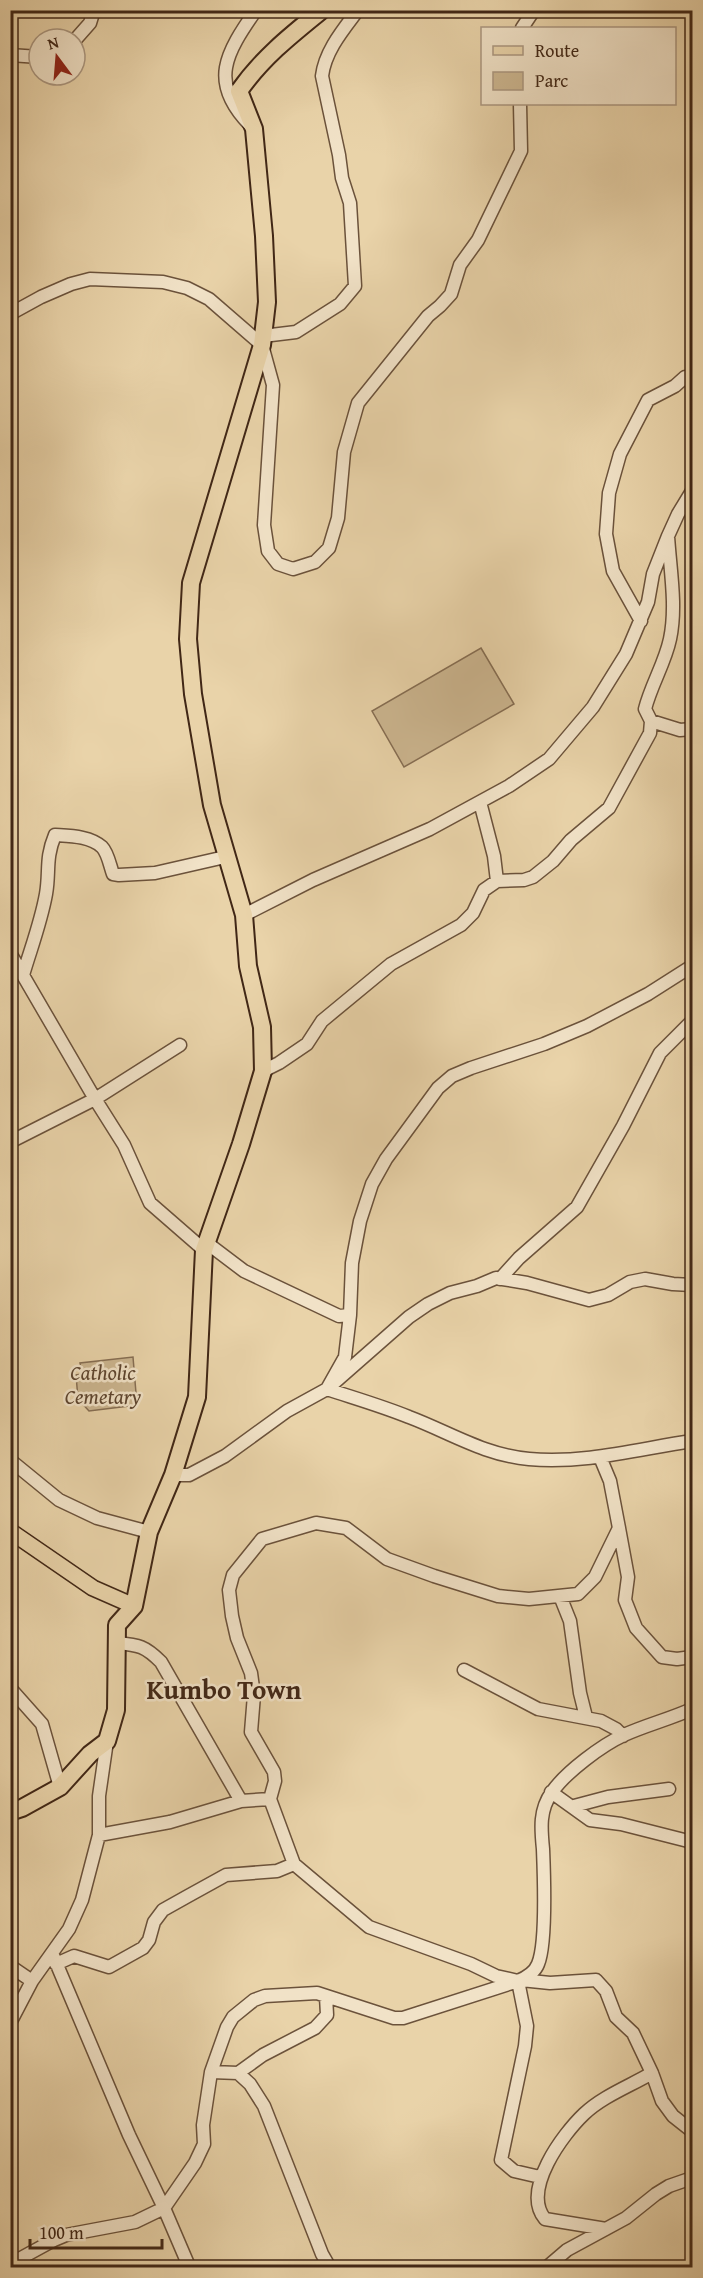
<svg xmlns="http://www.w3.org/2000/svg" width="703" height="2278" viewBox="0 0 703 2278" font-family="'Gentium Book Plus',serif">
	<style>
		.green { fill: #ccb690; stroke: #866e53; stroke-width: 1.5 }
		.lines { fill: none; stroke-linecap: round; stroke-linejoin: round }
		.minor-casing { stroke: #6b523b; stroke-width: 15 }
		.major-casing { stroke: #412716; stroke-width: 18 }
		.highway-casing { stroke: #412716; stroke-width: 20 }
		.minor { stroke: #f1e2c7; stroke-width: 12 }
		.major { stroke: #e9d3a9; stroke-width: 15 }
		.highway { stroke: #e9d3a9; stroke-width: 16 }
		.labels { text-anchor: middle; stroke-width: 5; stroke-linejoin: round; paint-order: stroke }
		.park-label { font-size: 21px; font-style: italic; fill: #5d442e; stroke: #f1e2c7 }
		.district-label { font-size: 27px; font-weight: bold; fill: #412716; stroke: #f1e2c7 }
	</style>
	<rect width="100%" height="100%" fill="#e9d3a9"/>
	<filter id="stains"><feTurbulence type="fractalNoise" baseFrequency=".00333" numOctaves="4"/><feColorMatrix values="0 0 0 0 .2 0 0 0 0 .09 0 0 0 0 .02 0 0 0 .5 -.17"/></filter>
	<radialGradient id="worn" r=".72"><stop offset=".6" stop-color="#630" stop-opacity="0"/><stop offset="1" stop-color="#630" stop-opacity=".3"/></radialGradient>
	<path class="green" d="M481 648 514 704 404 767 372 711Z
		M133 1357 137 1405 89 1411 78 1399 76 1375 82 1374 80 1363Z"/>
	<g class="lines">
		<defs>
			<path id="minor" d="M522 28 534 10
				M75 40 90 23 94 10
				M10 55 39 57
				M250 125C208 82 226 53 256 10
				M10 314 41 297 71 284 90 279 163 282 187 288 209 299 262 345 273 385 264 525 268 551 278 564 293 569 315 562 329 548 338 518 344 452 358 403 428 316 440 306 451 294 460 265 478 240 521 151 520 104
				M263 336 296 332 340 304 355 286 350 203 342 178 339 155 322 76C325 51 343 30 358 10
				M641 621 613 571 606 534 609 493 620 454 648 400 675 386 685 377
				M651 721 680 730 692 729
				M480 802 494 856 497 881
				M244 915 313 880 430 829 509 786 549 759 593 707 626 654 648 602 653 574 668 536 678 514 692 491
				M10 953 95 1099 124 1145 150 1203 204 1250
				M692 966 648 994 587 1026 544 1044 471 1068 452 1076 438 1088 386 1159 372 1184 360 1221 352 1263 350 1315 345 1357 327 1389C354 1398 382 1406 409 1417 449 1432 484 1455 529 1459 585 1464 638 1449 692 1441
				M23 975C31 948 41 922 46 894 50 871 45 859 55 835 70 836 90 836 102 847 108 853 110 866 113 874L119 875 155 873 225 857
				M263 1071 279 1063 307 1044 322 1021 391 964 461 925 473 913 484 890 497 881 524 880 533 877 553 861 571 840 609 808 650 733 651 721 645 709C651 685 665 663 670 639 677 606 670 569 668 536
				M10 1142 95 1099 180 1045
				M207 1243 244 1271 339 1316 350 1315
				M500 1279 519 1258 577 1207 623 1126 660 1053 692 1021
				M10 1460 59 1500 97 1518 149 1532
				M173 1475H189L225 1456 287 1411 327 1389 409 1317 428 1304 450 1293 477 1286 496 1278 527 1283 589 1300 608 1295 630 1282 645 1279 673 1284 692 1285
				M619 1528 628 1577 625 1600 636 1628 662 1657 677 1659 692 1657
				M560 1596 570 1621 580 1693 586 1717
				M117 1643C139 1645 145 1646 161 1662L241 1801
				M464 1670 538 1709 601 1721 616 1729 623 1736
				M10 1688 42 1724 60 1787
				M551 1792 590 1820 621 1824 692 1842
				M574 1806 608 1797 669 1789
				M99 1835 170 1822 241 1801 270 1799
				M52 1953 129 2135 164 2208 188 2264
				M56 1964 74 1956 109 1967 143 1948 149 1940 154 1922 163 1910 188 1896 226 1875 277 1871 294 1864
				M10 1966 32 1981
				M521 1980 550 1983 596 1980 606 1991 616 2017 633 2033 652 2073 662 2101 673 2116 692 2131
				M10 2023 32 1981 69 1929 82 1900 99 1835V1796L107 1741
				M211 2072 238 2073 250 2084 264 2106 322 2254 330 2268
				M238 2073 263 2055 315 2028 327 2015 326 1996
				M540 2177 514 2171 501 2160 525 2046 527 2026 518 1981 496 1976 471 1964 369 1927 294 1864 270 1799 275 1781 274 1772 251 1732 254 1695 251 1673 237 1638 232 1616 229 1590 233 1575 262 1539 316 1523 346 1528 387 1559 434 1576 498 1596 529 1599 578 1594 595 1577 619 1528 610 1481 600 1457
				M606 2229 545 2219C521 2190 563 2134 584 2114 603 2096 630 2086 652 2073
				M10 2264 54 2240 66 2235 135 2222 164 2208 195 2163 204 2144 203 2125 211 2072 227 2027 233 2017 254 2000 265 1996 317 1993 394 2018H403L518 1981C525 1978 535 1972 538 1964 547 1943 544 1874 543 1849 541 1829 539 1810 552 1792 566 1772 602 1745 624 1735 646 1725 670 1719 692 1709
				M546 2268 567 2250 626 2218 656 2194 669 2186 692 2178"/>
			<path id="major" d="M10 1531 93 1588 134 1606"/>
			<path id="highway" d="M10 1812 22 1808 60 1787 90 1754 107 1741 116 1710 117 1625 134 1606 149 1532 173 1475 197 1397 204 1250 241 1144 263 1071 262 1027 248 966 244 915 212 805 193 694 188 639 191 583 262 345 267 302 264 236 254 129 239 91C262 58 291 35 322 10"/>
		</defs>
		<use href="#minor" class="minor-casing"/>
		<use href="#major" class="major-casing"/>
		<use href="#highway" class="highway-casing"/>
		<use href="#minor" class="minor"/>
		<use href="#major" class="major"/>
		<use href="#highway" class="highway"/>
	</g>
	<g class="labels">
		<g class="park-label">
			<text x="103" y="1380">Catholic<tspan x="103" dy="24">Cemetary</tspan></text>
		</g>
		<g class="district-label">
			<text x="224" y="1699">Kumbo Town</text>
		</g>
	</g>
	<rect width="703" height="2278" fill="none" stroke="#e9d3a9" stroke-width="36"/>
	<rect x="12" y="12" width="679" height="2254" fill="none" stroke="#412716" stroke-width="3"/>
	<rect x="18" y="18" width="667" height="2242" fill="none" stroke="#412716" stroke-width="1.5"/>
	<rect x="481" y="27" width="195" height="78" fill="#f1e2c7" stroke="#ab9780" stroke-width="1.5"/>
	<rect x="493" y="46" width="30" height="9" fill="#e9d3a9" stroke="#ab9780" stroke-width="1.5"/>
	<text x="535" y="57" font-size="18" fill="#412716">Route</text>
	<rect x="493" y="72" width="30" height="18" fill="#ccb690" stroke="#ab9780" stroke-width="1.5"/>
	<text x="535" y="87" font-size="18" fill="#412716">Parc</text>
	<g transform="translate(57 57) rotate(344)"><circle r="28" fill="#f1e2c7" stroke="#ab9780" stroke-width="1.5"/>
	<path d="M0-4.5L10 22L0 15L-10 22Z" fill="#8f2418"/>
	<text y="-9" font-size="16" font-weight="bold" text-anchor="middle" fill="#412716">N</text>
	</g>
	<path d="M30 2239v9h132v-9" fill="none" stroke="#412716" stroke-width="3"/>
	<text x="39" y="2239" font-size="18" fill="#412716" stroke="#f1e2c7" stroke-width="4.5" paint-order="stroke">100 m</text>
	<rect width="100%" height="100%" filter="url(#stains)"/>
	<rect width="100%" height="100%" fill="url(#worn)"/>
</svg>
